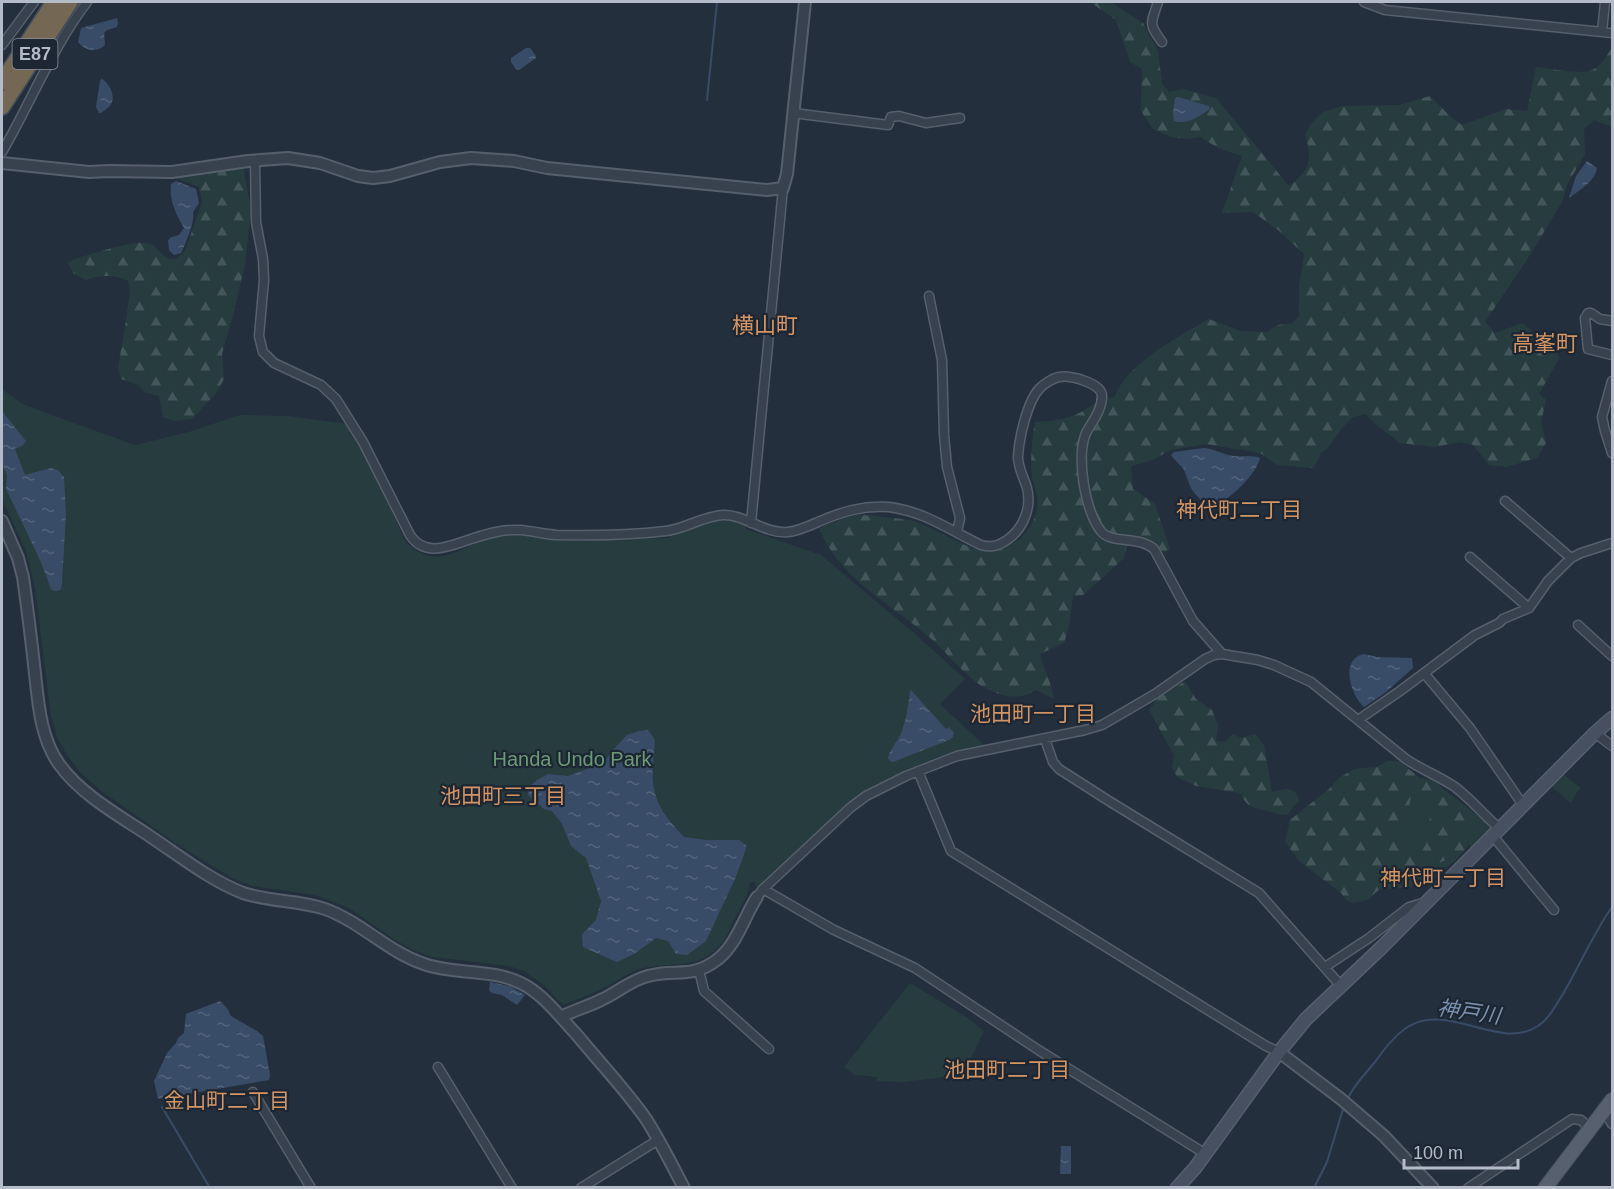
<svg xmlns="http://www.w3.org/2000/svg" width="1614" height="1189" viewBox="0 0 1614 1189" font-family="Arial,'Noto Sans JP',sans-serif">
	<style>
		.forest { fill: url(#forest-firs) }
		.green { fill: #263c3f }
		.water { fill: url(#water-ripples) }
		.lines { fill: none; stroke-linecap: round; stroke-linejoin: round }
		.stream { stroke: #394c67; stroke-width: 2 }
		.minor-casing { stroke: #565f6c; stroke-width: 11 }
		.tertiary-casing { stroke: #565f6c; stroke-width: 14 }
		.secondary-casing { stroke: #565f6c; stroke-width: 15 }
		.primary-casing { stroke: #414a57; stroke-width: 16 }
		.motorway-casing { stroke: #434c59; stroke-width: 18 }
		.minor { stroke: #38414e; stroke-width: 8 }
		.tertiary { stroke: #38414e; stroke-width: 10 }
		.secondary { stroke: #465061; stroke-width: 12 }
		.primary { stroke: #56606e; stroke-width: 14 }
		.motorway { stroke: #746855; stroke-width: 15 }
		.labels { text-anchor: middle; stroke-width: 4.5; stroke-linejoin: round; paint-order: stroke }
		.shield { fill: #1d2633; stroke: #878f9c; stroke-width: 1.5 }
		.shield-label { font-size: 18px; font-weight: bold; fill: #b4bcc9 }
		.park-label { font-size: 20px; fill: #6b9a76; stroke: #1d2633 }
		.neighbourhood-label { font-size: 21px; fill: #d59563; stroke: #1d2633 }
		.water-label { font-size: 21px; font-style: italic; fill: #7c92b1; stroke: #1d2633 }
		.quarter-label { font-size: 22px; fill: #d59563; stroke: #1d2633 }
	</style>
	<defs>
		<pattern id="forest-firs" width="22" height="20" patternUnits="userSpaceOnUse" patternTransform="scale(1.5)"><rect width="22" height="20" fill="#263c3f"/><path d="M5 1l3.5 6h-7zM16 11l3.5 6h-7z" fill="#435659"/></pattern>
		<pattern id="water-ripples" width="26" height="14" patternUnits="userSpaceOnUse" patternTransform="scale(1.5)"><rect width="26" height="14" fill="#394c67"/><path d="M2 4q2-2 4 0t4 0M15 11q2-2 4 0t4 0" fill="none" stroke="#53647b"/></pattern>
	</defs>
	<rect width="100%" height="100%" fill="#242f3e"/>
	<path class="forest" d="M1090 2H1113V4L1143 23 1158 51 1162 83 1169 92 1183 89 1216 98 1289 186C1310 171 1313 159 1305 135L1311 124 1323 112 1342 106 1399 105 1430 96 1452 118 1462 125 1506 109 1527 111 1536 67C1549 68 1584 76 1594 69 1602 64 1608 55 1612 46V127L1594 120 1584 129 1585 154 1568 183 1562 202 1530 255 1485 322 1495 333 1523 323 1560 357 1539 394 1546 400 1541 422 1546 443 1537 458 1506 467 1489 465 1473 445 1460 442 1435 447 1400 443 1379 427 1365 414 1353 417 1341 429 1328 448 1321 453 1314 468 1277 465 1260 453 1206 444 1171 450 1150 461 1131 466 1133 489 1155 504 1170 549 1164 553 1149 541 1131 537 1126 548 1124 558 1089 590 1083 595 1073 596 1069 626 1064 643 1040 654C1044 670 1052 684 1054 699L1036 690C1018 701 1004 697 985 688 980 686 975 681 970 677 955 664 943 649 928 636 888 602 840 579 819 528 830 524 842 518 854 515 861 514 906 519 913 521 946 531 980 566 1015 542 1027 534 1035 522 1037 508 1039 499 1034 486 1032 477 1030 458 1032 440 1035 422 1064 421 1081 416 1102 397L1114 398C1127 363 1178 337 1209 319L1241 331 1267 332 1278 325 1293 323 1299 316V286L1304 254 1278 230 1253 212 1222 213 1242 156 1218 148 1200 137 1186 139 1171 137 1152 128 1141 111 1142 69 1130 62 1116 20Z
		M243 166 251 209 245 265 232 319 222 354 224 379 217 392 192 419 174 421 163 417 159 396 144 392 138 385 121 379 118 368 126 321 130 290 128 281C115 274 100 275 86 280L74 274 67 262C84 256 131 240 147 243 157 245 159 254 166 257 169 259 172 259 176 259L185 251 202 202 199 187 176 178Z
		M1185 681 1196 699 1212 710 1218 725 1216 741 1225 742 1233 734 1241 738 1255 734 1264 745 1272 792 1286 789 1296 792 1299 800 1287 815C1279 815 1275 813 1267 811 1252 807 1248 808 1240 793L1196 786 1177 777 1172 767 1174 755 1149 710 1154 704 1155 700Z
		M1388 761H1399L1420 778 1434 780 1443 789 1482 819 1467 847 1458 858 1427 884 1394 889H1380L1367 900 1353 903 1346 900 1341 893 1299 861 1285 842 1290 820 1329 789 1339 778 1354 769 1376 767Z"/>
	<path class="green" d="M2 389 21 403 49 414 135 445 189 432 240 415 288 416 348 424C367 453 379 486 395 518 399 527 403 540 410 546 441 572 465 543 495 536 520 530 547 540 573 541 604 542 637 539 669 538L670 532 722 518 732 519 747 523 746 529 821 555 914 633 965 679 940 704 984 745 963 749 930 760 875 785 845 806 756 888 755 882H750C748 897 740 907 734 920 730 927 728 935 723 941 700 974 666 959 634 971 623 976 613 984 602 989 589 995 576 1000 563 1005L545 986 524 971 509 966 433 957 413 950 395 940 349 908 315 895 252 886 232 878 175 843 100 790 80 772 67 755 57 738 51 716 35 589 26 551 2 499V487L4 485 2 478Z
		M1562 773 1581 788 1576 793 1571 803 1552 787Z
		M1412 794 1432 803 1426 844 1419 856 1398 849Z
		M1482 819 1495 832 1474 854 1466 837Z
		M1455 856 1457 859 1428 881 1414 874Z
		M910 983 968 1018 984 1031 963 1075 903 1082 877 1081V1077L855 1075 844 1067Z"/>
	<path class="water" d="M117 18 118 23 117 27C102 32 104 29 105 45 97 53 85 51 78 42L81 28Z
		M526 48H530L536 56V58L519 70 516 69 511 62V58Z
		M102 79C108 82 115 94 112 102 111 106 105 110 101 113H99L96 107 100 81Z
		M1178 97 1209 106 1210 109C1199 116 1188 125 1174 121L1173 113 1175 98Z
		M1587 161 1597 168C1595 182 1579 190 1569 198L1576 176Z
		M176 181 196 189 199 203 193 212C195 222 186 242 181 253L174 255 169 250 168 240 172 237 179 235 184 228C176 214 169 201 171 184Z
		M2 411 26 441 22 446 15 449 25 475 51 468 58 470 64 477 66 513 62 583 61 589C57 592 54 592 51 589L40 560 6 489 7 475 2 464Z
		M1204 448C1215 449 1224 455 1234 456 1243 457 1252 455 1260 458 1257 474 1228 501 1213 507 1205 505 1195 495 1191 488 1188 482 1187 476 1184 470 1180 464 1175 461 1171 455L1174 452Z
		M1364 654 1377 657 1412 658 1413 668 1386 692 1364 707C1351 696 1339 659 1364 654Z
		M911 690 945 728 947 729 949 727 954 733 953 737 949 740 893 762 890 761 888 758C890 749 896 743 900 736 906 721 908 707 910 691Z
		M648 730 655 740C654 757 650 776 655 793 659 811 673 825 684 837L706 840H739L747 846 735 879 706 941 687 955 676 954 668 941 656 938 634 954 617 962 583 947 582 934 596 920 601 901 586 858 571 846 562 824 552 811 544 809 528 795 529 787 537 780 548 774 568 776 604 763 611 752 627 735 639 731Z
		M490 982 509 986 525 995 517 1005 502 995 492 993 489 990Z
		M220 1001 227 1008 231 1016 257 1031 263 1036 270 1075 269 1080 158 1099 154 1081 167 1053 176 1043 178 1038 184 1033 186 1014Z
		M1061 1146H1071V1174H1060Z"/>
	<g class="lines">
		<path class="stream" d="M707 100 717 2
			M1348 1098C1354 1085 1366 1073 1375 1062 1384 1049 1393 1037 1406 1028 1447 1000 1499 1052 1538 1026 1550 1018 1555 1006 1563 994 1580 965 1593 934 1612 907
			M162 1107 210 1188
			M1314 1188 1327 1162 1344 1106"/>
		<defs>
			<path id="minor" d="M1158 2C1151 24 1148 23 1162 42
				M1364 2 1385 10 1612 33
				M1602 32 1605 2
				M2 45 34 2
				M793 113 888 125 891 117 899 116 926 123 960 118
				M2 152C31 102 52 48 87 2
				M255 161 256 222 263 259 264 280 259 336 263 352 274 363 321 385 336 399 363 442 410 535C425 558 450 546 471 539 487 534 503 529 520 530 532 531 544 534 556 535 592 536 630 535 666 531 685 529 703 516 723 515 744 514 764 534 788 532 798 531 809 526 818 522 841 512 863 505 889 507 926 512 949 530 981 545 991 548 998 546 1007 540 1023 529 1032 508 1027 488 1024 478 1018 468 1018 457 1019 439 1027 401 1040 388 1044 384 1053 378 1059 377 1070 375 1102 383 1102 396 1102 410 1092 422 1086 433 1076 457 1085 509 1100 530 1110 545 1138 535 1154 549L1193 621 1222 654
				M929 296 942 360 944 435 947 467 960 518 957 532
				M1612 321 1600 319 1591 313H1588L1585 318 1588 349 1612 355
				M1612 381 1602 417 1605 431 1612 453
				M1505 501 1571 558
				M751 523 783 188
				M1470 557 1529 608
				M1578 625 1612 656
				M1424 673 1470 728 1523 805
				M1358 720 1400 691 1475 635 1499 623 1503 619 1529 608 1548 581 1571 558 1581 553 1612 543
				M1595 733 1612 746
				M1045 739 1053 762 1059 769 1109 801 1259 893 1341 986
				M918 771 951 851 1266 1046 1279 1052
				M1493 836 1554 910
				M763 889 834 930 915 968 1040 1051 1204 1153
				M757 897 763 889 850 808 866 796 906 776 957 756 1085 730 1102 725 1155 694 1205 659 1214 655 1222 654 1258 660 1274 665 1311 682 1406 759C1422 770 1439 776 1455 787 1471 799 1485 816 1500 829
				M1325 967 1369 938 1409 907 1426 902
				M699 970 704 991 769 1049
				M438 1067 512 1188
				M253 1092 311 1188
				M1604 1111 1612 1124
				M581 1188 658 1140
				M1468 1188 1572 1119 1581 1120 1590 1129"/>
			<path id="tertiary" d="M2 163 89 172 109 171 172 172 248 161 288 158 320 163 358 176 373 178 390 176 440 162 471 158 514 161 547 168 767 190 783 188 787 174 805 2
				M2 521 18 558 23 577C27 606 31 636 34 665 38 698 39 736 59 764 81 795 120 816 151 837 181 857 210 880 243 893 270 902 299 900 325 909 361 922 388 952 424 964 458 976 496 967 528 987 547 999 562 1019 577 1035 600 1063 625 1089 646 1119 660 1141 672 1165 684 1188
				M561 1017C574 1010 590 1006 603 999 618 992 631 980 648 976 676 968 691 980 718 959 737 944 744 917 757 897
				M1279 1052 1341 1099 1384 1136 1433 1188"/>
			<path id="secondary" d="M1177 1188 1195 1168 1279 1052 1306 1019 1381 948 1595 733 1612 718"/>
			<path id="primary" d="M1545 1188 1612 1100"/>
			<path id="motorway" d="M2 82 54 2
				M2 107 70 2"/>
		</defs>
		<use href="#minor" class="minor-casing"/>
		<use href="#tertiary" class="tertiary-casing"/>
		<use href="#secondary" class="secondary-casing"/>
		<use href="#primary" class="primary-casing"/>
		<use href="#motorway" class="motorway-casing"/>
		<use href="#minor" class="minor"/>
		<use href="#tertiary" class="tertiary"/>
		<use href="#secondary" class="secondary"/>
		<use href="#primary" class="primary"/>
		<use href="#motorway" class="motorway"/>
	</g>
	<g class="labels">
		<rect class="shield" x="12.5" y="39" width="45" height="30" rx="4.5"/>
		<g class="shield-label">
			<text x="35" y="60">E87</text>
		</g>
		<g class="park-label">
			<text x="572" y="766">Handa Undo Park</text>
		</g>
		<g class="neighbourhood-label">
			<text x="1239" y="517">神代町二丁目</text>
			<text x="1033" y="721">池田町一丁目</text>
			<text x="503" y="803">池田町三丁目</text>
			<text x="1443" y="885">神代町一丁目</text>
			<text x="1007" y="1077">池田町二丁目</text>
			<text x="227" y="1108">金山町二丁目</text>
		</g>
		<g class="water-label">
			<text transform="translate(1469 1012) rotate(8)" y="7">神戸川</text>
		</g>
		<g class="quarter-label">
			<text x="765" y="333">横山町</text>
			<text x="1545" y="351">高峯町</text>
		</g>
	</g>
	<rect width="1614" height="1189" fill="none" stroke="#b4bcc9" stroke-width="6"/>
	<path d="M1404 1159v9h114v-9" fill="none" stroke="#b4bcc9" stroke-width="3"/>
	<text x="1413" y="1159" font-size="18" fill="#b4bcc9" stroke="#1d2633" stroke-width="4.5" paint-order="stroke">100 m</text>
</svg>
